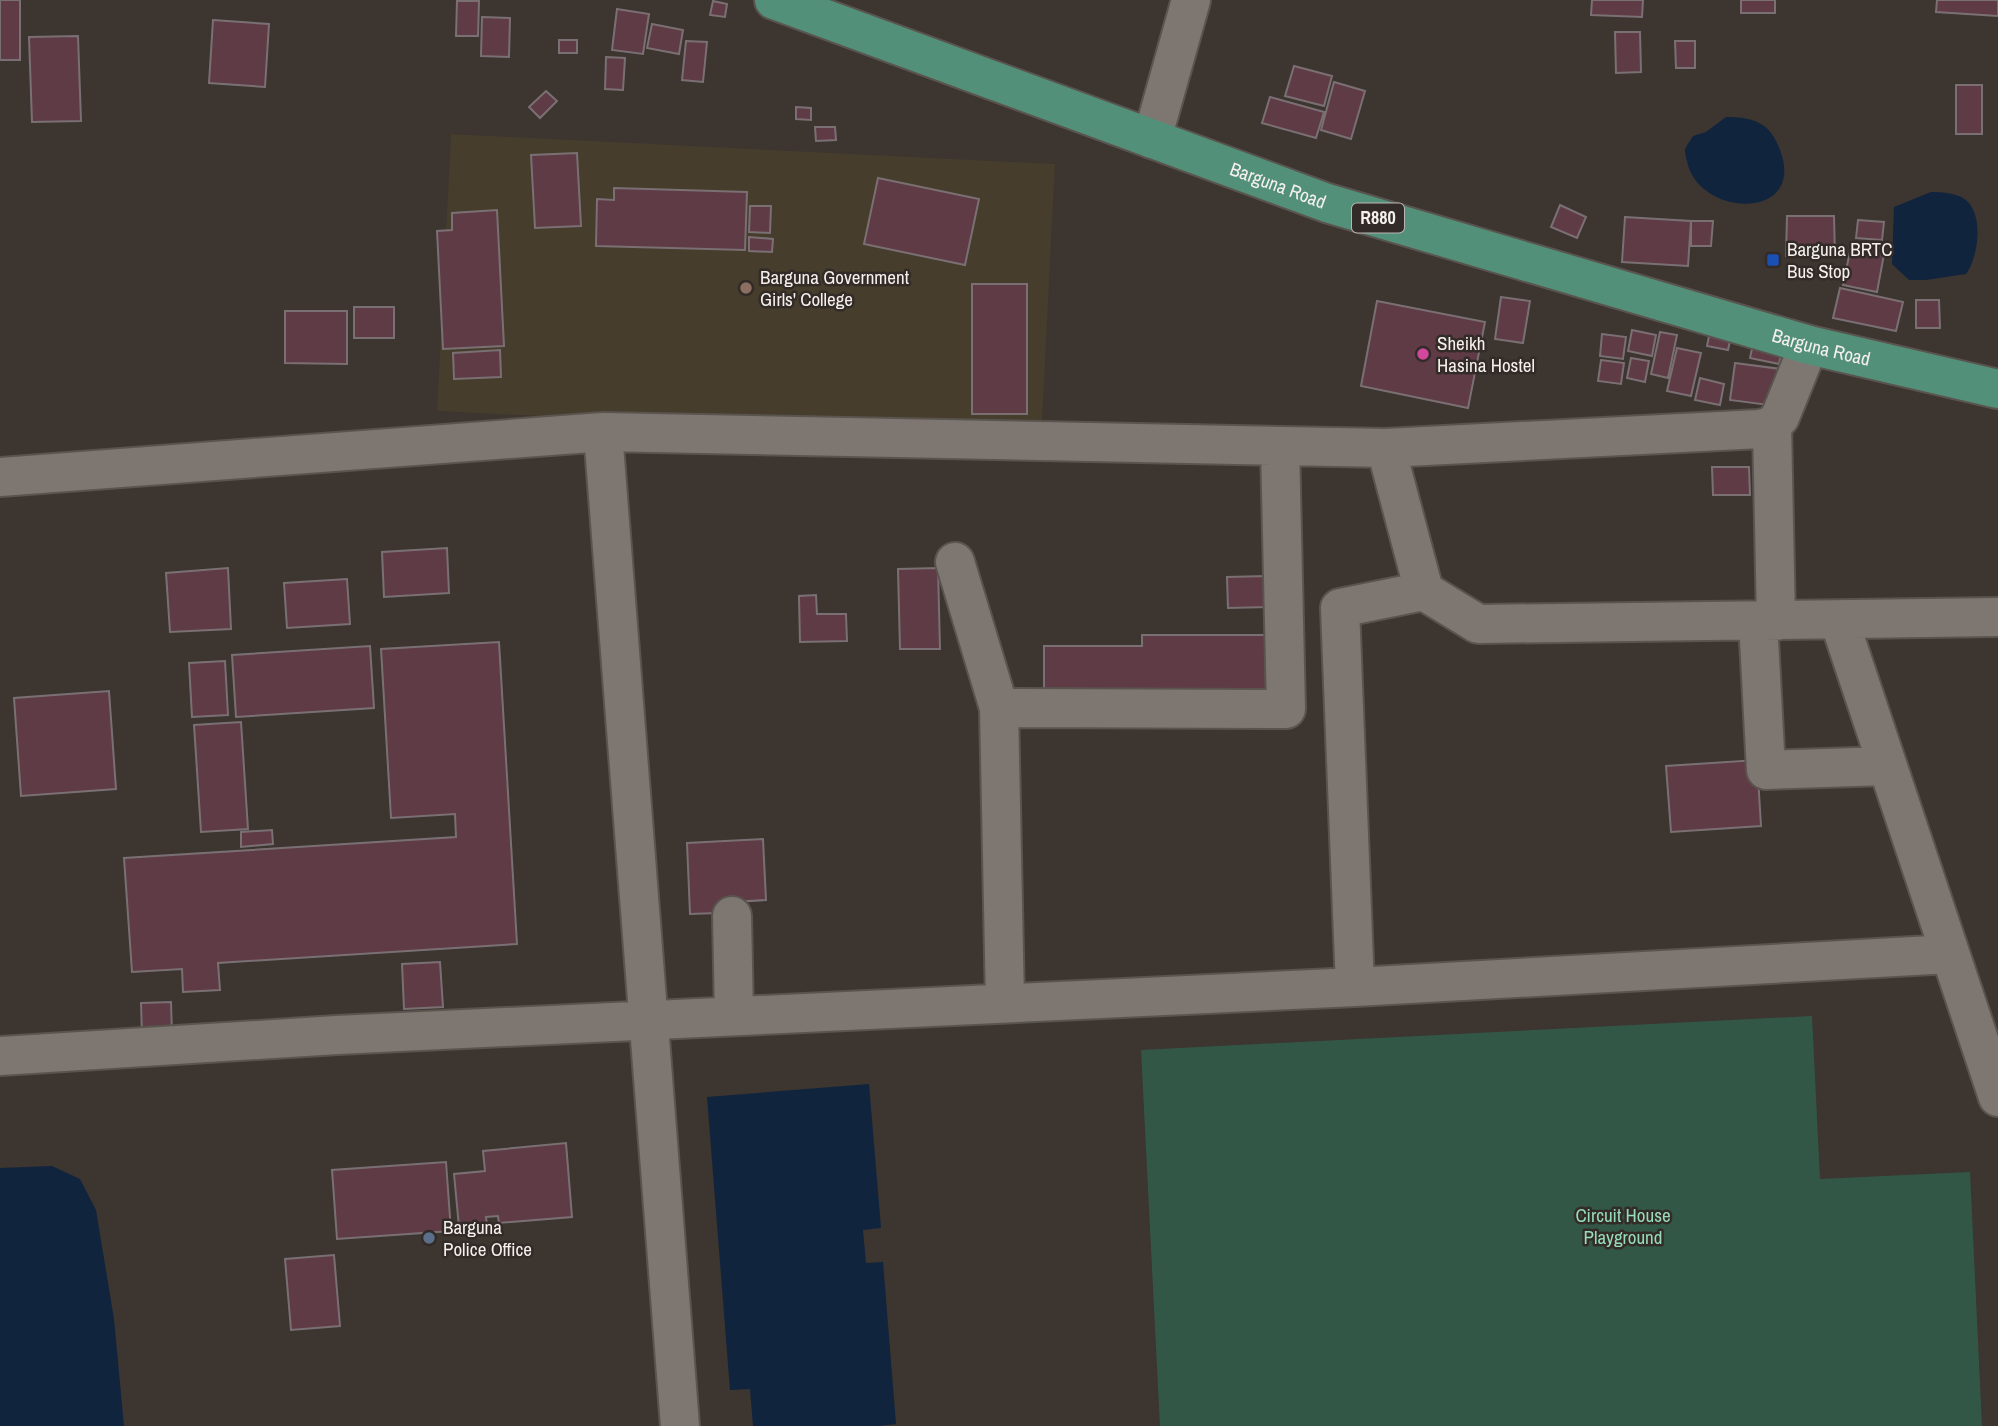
<svg xmlns="http://www.w3.org/2000/svg" width="1998" height="1426" viewBox="0 0 1998 1426" font-family="'Archivo Narrow',sans-serif">
	<style>
		.education { fill: #463d2c }
		.green { fill: #335747 }
		.water { fill: #11243d }
		.building { fill: #5f3b46; stroke: #7a7073; stroke-width: 2 }
		.lines { fill: none; stroke-linecap: round; stroke-linejoin: round }
		.minor-casing { stroke: #5a544f; stroke-width: 42 }
		.major-casing { stroke: #5a544f; stroke-width: 42 }
		.minor { stroke: #7e7671; stroke-width: 38 }
		.major { stroke: #53907a; stroke-width: 38 }
		.transit-dot { fill: #1a4fb4; stroke: #322b27; stroke-width: 2.5 }
		.education-dot { fill: #8d6e63; stroke: #322b27; stroke-width: 2.5 }
		.hotel-dot { fill: #d1479c; stroke: #322b27; stroke-width: 2.5 }
		.service-dot { fill: #5c6f8a; stroke: #322b27; stroke-width: 2.5 }
		.labels { text-anchor: middle; stroke-width: 5; stroke-linejoin: round; paint-order: stroke }
		.shield { fill: #322b27; stroke: #bab5b2; stroke-width: 2 }
		.shield-label { font-size: 18px; font-weight: bold; fill: #f5f0ed }
		.street-label { font-size: 19px; fill: #f5f0ed; stroke: #322b27 }
		.poi-label { font-size: 19px; fill: #f5f0ed; stroke: #322b27; text-anchor: start }
		.park-label { font-size: 19px; fill: #96dcbb; stroke: #322b27 }
	</style>
	<rect width="100%" height="100%" fill="#3c3530"/>
	<path class="education" d="M451 134 1055 164 1041 441 437 411Z"/>
	<path class="green" d="M1812 1016 1820 1179 1970 1172 1982 1426H1160L1141 1050Z"/>
	<path class="water" d="M1726 117C1750 117 1768 121 1778 145 1812 222 1698 219 1687 161 1686 158 1685 153 1685 150 1686 146 1691 140 1693 136L1706 132Z
		M1931 192C1942 192 1959 193 1967 201 1984 217 1978 258 1966 274L1926 280H1909L1892 264 1894 207Z
		M869 1084 881 1228 863 1230 866 1263 883 1262 896 1424 878 1426H753L750 1389 730 1390 707 1097Z
		M52 1166 80 1179 96 1210 114 1319 124 1426H0V1168Z"/>
	<path class="building" d="M0 0H20V60H0Z
		M1592 0H1643L1642 17 1591 15Z
		M1741 0H1775V13H1741Z
		M1937 0H1998V16L1936 12Z
		M457 1H479L478 36H456Z
		M713 1 727 4 725 17 710 15Z
		M617 9 649 14 643 54 612 50Z
		M482 17 510 18 509 57 481 56Z
		M213 20 269 24 265 87 209 83Z
		M652 24 683 30 679 54 647 48Z
		M1615 32H1640L1641 72 1616 73Z
		M78 36 81 121 32 122 29 37Z
		M559 40H577V53H559Z
		M686 41 707 42 703 82 682 80Z
		M1675 41H1695V68H1676Z
		M606 57 625 58 623 90 605 89Z
		M1294 66 1332 76 1324 106 1285 96Z
		M1334 82 1365 91 1351 139 1321 130Z
		M1956 85H1982V134H1956Z
		M546 91 557 101 540 118 529 107Z
		M1270 97 1324 112 1316 138 1262 123Z
		M796 107 811 108V120L796 119Z
		M815 127H835L836 140 816 141Z
		M577 153 581 226 535 228 531 155Z
		M878 178 979 199 965 265 864 244Z
		M614 188 747 192 745 250 596 246 597 199 614 200Z
		M1560 205 1586 217 1577 238 1551 227Z
		M750 206H771L770 233 749 232Z
		M497 210 504 346 443 349 437 231 452 230V213Z
		M1787 216H1834L1835 256H1786Z
		M1625 217 1691 221 1688 266 1622 262Z
		M1858 220 1884 222 1882 240 1856 238Z
		M1691 221H1713L1711 246H1691Z
		M749 237 773 239 772 252 749 251Z
		M1852 242 1885 249 1877 292 1843 285Z
		M972 284H1027V414H972Z
		M1840 288 1903 302 1896 331 1833 318Z
		M1501 297 1530 301 1523 343 1495 339Z
		M1916 300H1939L1940 328H1916Z
		M1377 301 1485 322 1468 408 1361 386Z
		M354 307H394V338H354Z
		M285 311H347V364L285 363Z
		M1632 330 1656 335 1652 356 1628 351Z
		M1660 332 1677 335 1668 378 1651 374Z
		M1602 334 1626 337 1623 359 1600 356Z
		M1709 336 1730 341 1728 350 1707 346Z
		M1753 344 1782 350 1779 364 1750 358Z
		M1677 348 1701 353 1691 396 1667 391Z
		M500 350 501 377 454 379 453 353Z
		M1631 358 1649 361 1645 382 1627 378Z
		M1601 360 1624 363 1621 384 1598 381Z
		M1735 363 1781 369 1776 406 1730 400Z
		M1700 378 1724 384 1720 405 1695 400Z
		M1712 467H1749L1750 495H1713Z
		M447 548 449 593 384 597 382 552Z
		M228 568 231 629 170 632 166 573Z
		M938 568 940 649H900L898 569Z
		M1267 576 1268 607 1228 608 1227 577Z
		M347 579 350 624 287 628 284 583Z
		M816 595 817 614H846L847 641 800 642 799 596Z
		M1142 635H1268V692L1044 701V646H1142Z
		M499 642 517 944 218 963 220 990 183 992 182 969 132 972 124 858 456 837 455 814 391 818 381 649Z
		M370 646 374 708 236 717 232 655Z
		M225 661 228 715 192 717 189 663Z
		M109 691 116 789 21 796 14 698Z
		M241 722 248 829 201 832 194 725Z
		M1757 760 1761 826 1671 832 1666 766Z
		M272 830 273 844 241 847V832Z
		M763 839 766 900 718 903V913L690 914 687 843Z
		M440 962 443 1007 404 1009 402 964Z
		M171 1002 172 1034 142 1035 141 1003Z
		M566 1143 572 1217 499 1223 498 1216 486 1217 487 1225 459 1227 454 1174 485 1171 483 1151Z
		M446 1162 451 1231 337 1239 332 1170Z
		M334 1255 340 1326 291 1330 285 1259Z"/>
	<g class="lines">
		<defs>
			<path id="minor" d="M1152 139 1191 0
				M1772 426 1776 621
				M603 432 680 1426
				M1386 448 1424 591 1478 624 1998 617
				M0 477 603 432 1386 448 1760 429 1772 426 1780 417 1809 345
				M955 562 999 708 1005 1003
				M1839 620 1998 1097
				M1758 621 1766 770 1887 766
				M999 708 1286 709 1280 446
				M732 916 734 1015
				M1355 987 1340 608 1424 591
				M0 1056 337 1035 1355 987 1950 954"/>
			<g id="major">
				<path id="s1" d="M774 0 1327 203 1809 345 1998 389"/>
			</g>
		</defs>
		<use href="#minor" class="minor-casing"/>
		<use href="#major" class="major-casing"/>
		<use href="#minor" class="minor"/>
		<use href="#major" class="major"/>
	</g>
	<rect class="transit-dot" x="1766" y="253" width="14" height="14" rx="3.5"/>
	<circle class="education-dot" cx="746" cy="288" r="7"/>
	<circle class="hotel-dot" cx="1423" cy="354" r="7"/>
	<circle class="service-dot" cx="429" cy="1238" r="7"/>
	<g class="labels">
		<rect class="shield" x="1352" y="203.5" width="52" height="29" rx="5"/>
		<g class="shield-label">
			<text x="1378" y="224">R880</text>
		</g>
		<g class="street-label">
			<text dy="7" stroke="none"><textPath href="#s1" startOffset="537">Barguna Road</textPath></text>
			<text dy="7" stroke="none"><textPath href="#s1" startOffset="1104">Barguna Road</textPath></text>
		</g>
		<g class="poi-label">
			<text x="1787" y="256">Barguna BRTC<tspan x="1787" dy="22">Bus Stop</tspan></text>
			<text x="760" y="284">Barguna Government<tspan x="760" dy="22">Girls' College</tspan></text>
			<text x="1437" y="350">Sheikh<tspan x="1437" dy="22">Hasina Hostel</tspan></text>
			<text x="443" y="1234">Barguna<tspan x="443" dy="22">Police Office</tspan></text>
		</g>
		<g class="park-label">
			<text x="1623" y="1222">Circuit House<tspan x="1623" dy="22">Playground</tspan></text>
		</g>
	</g>
</svg>
